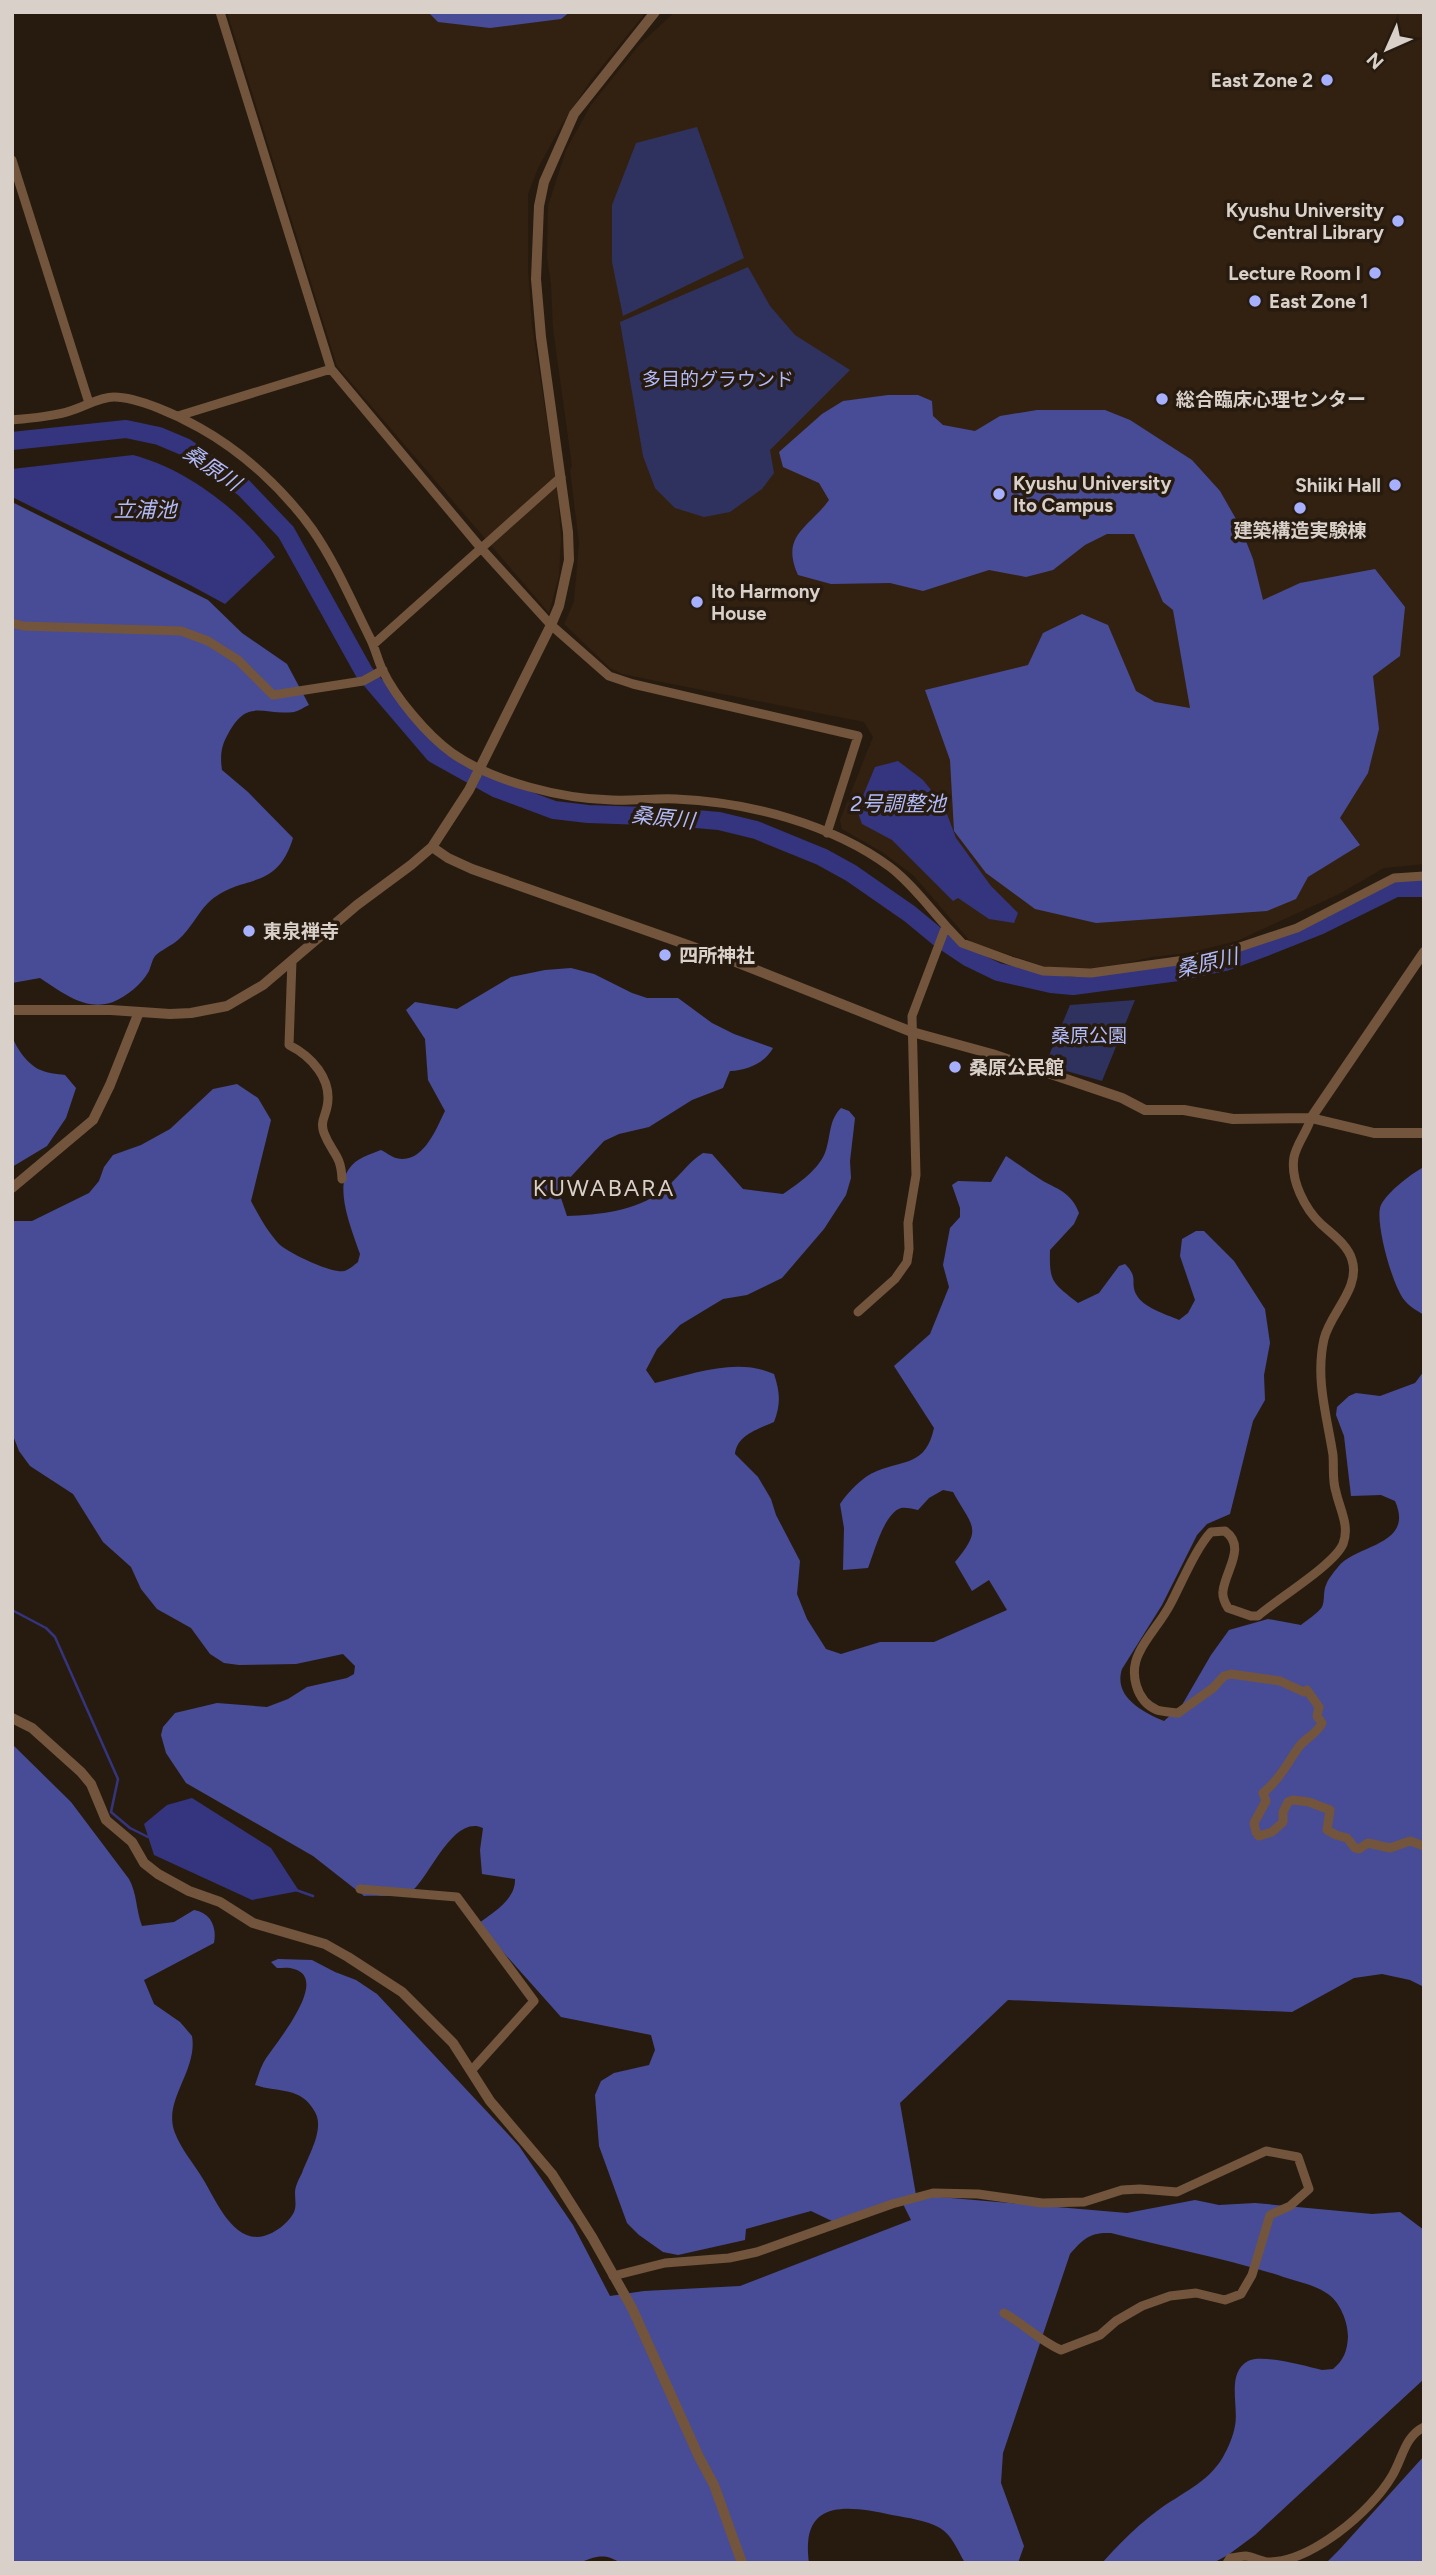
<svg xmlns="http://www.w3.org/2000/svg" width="1436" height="2575" viewBox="0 0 1436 2575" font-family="Figtree,'Noto Sans JP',sans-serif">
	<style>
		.built { fill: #322111 }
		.green { fill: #2f325e }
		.forest { fill: #484c97 }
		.water { fill: #34357e }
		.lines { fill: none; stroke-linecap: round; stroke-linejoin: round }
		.stream { stroke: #34357e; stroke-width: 2.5 }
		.river { stroke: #34357e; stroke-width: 18 }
		.minor { stroke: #72553c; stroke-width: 9 }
		.tertiary { stroke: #72553c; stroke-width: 10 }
		.poi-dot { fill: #a7b0fc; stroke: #271b10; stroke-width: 2.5 }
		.labels { text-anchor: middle; stroke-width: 7; stroke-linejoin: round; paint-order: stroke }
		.poi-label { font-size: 19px; font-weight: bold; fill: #d9d0c9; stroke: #271b10; text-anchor: start }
		.park-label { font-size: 19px; fill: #b2bbfa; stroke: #271b10 }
		.water-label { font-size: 21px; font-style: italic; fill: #b1baf9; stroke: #271b10 }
		.quarter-label { font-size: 23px; letter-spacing: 2px; fill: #d9d0c9; stroke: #271b10 }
	</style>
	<rect width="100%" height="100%" fill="#271b10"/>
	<path class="built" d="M227 12H646L591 80 561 126 538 168 528 194V271L532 325 557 487 561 538 559 576 549 613 337 366Z
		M675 12H1424V864L1384 868 1339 894 1237 941 1187 953 1152 957 1122 964 1093 968 1066 970 1043 966 971 942 913 875 882 852 842 829 840 820 873 737 864 722 622 674 610 668 564 624 574 602 579 543 570 470 572 466 553 328 551 284 547 257 548 206 566 150 591 105 640 44Z"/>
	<path class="green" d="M697 127 744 258 623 316 612 262V205L636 143Z
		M748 267 770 306 795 335 850 370 770 450 774 473 762 489 730 512 704 517 675 508 655 488 643 456 620 322Z
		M1135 1000 1102 1081 1045 1065 1070 1005Z"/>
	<path class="forest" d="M428 12H570L561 19 490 28 438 22Z
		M888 395H918L932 401 933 416 943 425 975 431 1000 416 1037 410H1105L1130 420 1192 460 1220 491 1240 526 1253 559 1263 600 1300 583 1375 569 1405 607 1400 656 1373 676 1379 729 1368 773 1340 818 1360 845 1308 877 1296 899 1267 911 1096 923 1035 909 986 873 954 831 950 760 925 690 1028 665 1043 633 1082 614 1108 625 1136 691 1155 702 1190 708 1173 610 1163 602 1134 534H1107L1085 545 1053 570 1026 577 989 570 923 591 890 583 831 584 798 575C780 535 809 528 829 500L819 483 783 467 779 452 822 414 843 401Z
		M12 502 208 600 242 633 287 664 309 705C304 707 299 711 294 712 262 716 248 697 228 734 221 746 220 756 222 770L248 792 293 838C276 894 240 872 208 903 197 914 190 930 178 940 171 946 161 950 155 956 152 960 151 966 149 971 142 984 127 996 113 1002 85 1012 62 992 40 978L12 983Z
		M571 968 594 974 632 993 647 998H678L712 1023 734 1034 773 1048C764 1064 747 1070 730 1071L723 1088 692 1100 649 1127 619 1134 604 1141 566 1182 561 1198 567 1216C598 1215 636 1211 662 1191 677 1180 687 1163 703 1153L712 1154 743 1189 783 1194C799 1183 820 1169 826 1150 831 1134 829 1120 841 1108L849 1111 855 1118 850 1161 851 1178 846 1195 824 1229 782 1278 747 1295 723 1299 680 1325 657 1349 646 1370 655 1383C693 1374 737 1357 774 1374 780 1392 781 1404 774 1422 758 1429 737 1435 735 1454L758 1477 771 1499 776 1515 800 1561 797 1594 807 1619 826 1649 841 1654 880 1642H934L1007 1610 989 1580 972 1591 955 1562C983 1528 973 1528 953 1492L943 1490 929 1498 918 1510C913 1509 906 1507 901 1508 884 1513 874 1553 868 1568L843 1570 844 1528 840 1504C849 1491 862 1477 877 1471 905 1460 926 1465 934 1428L894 1366 930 1334 949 1287 943 1265 950 1228 960 1217V1208L952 1185 958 1181 991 1182 1006 1156C1018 1164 1030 1173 1043 1181 1060 1190 1072 1194 1079 1213L1074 1224 1050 1250C1049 1283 1053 1283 1078 1303L1099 1293 1119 1266 1125 1264C1139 1278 1130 1281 1136 1294 1143 1308 1166 1314 1179 1320L1188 1313 1195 1300 1180 1256 1182 1239 1196 1231H1204L1234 1261 1265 1309 1270 1343 1264 1375 1265 1400 1253 1421 1230 1514 1207 1524 1197 1535 1162 1605 1122 1669C1113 1697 1143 1712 1164 1721L1182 1705 1211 1655 1229 1630 1268 1619 1301 1625C1307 1620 1318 1613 1322 1607 1325 1601 1323 1591 1326 1585 1328 1579 1334 1572 1338 1567 1356 1544 1415 1546 1395 1501L1381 1495 1351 1496 1344 1436 1336 1415 1337 1407 1349 1396 1356 1393 1380 1396 1415 1383 1424 1371V1987L1410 1980 1382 1974 1354 1978 1292 2012 1008 2000 900 2103 916 2195 1127 2213 1195 2200 1219 2205 1255 2203 1372 2214 1400 2212 1424 2230V2379L1255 2535 1228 2555 1213 2563H1102C1119 2544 1137 2526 1157 2511 1181 2493 1208 2483 1223 2457 1228 2448 1233 2437 1235 2426 1239 2406 1226 2373 1248 2361 1263 2354 1305 2366 1322 2370L1333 2369C1344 2360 1347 2351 1348 2337 1348 2322 1340 2302 1328 2294 1314 2284 1294 2281 1278 2275 1223 2258 1166 2247 1111 2233 1090 2232 1083 2239 1070 2254L1003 2453 1001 2483 1024 2546 1018 2563H965C958 2551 952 2535 940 2528 926 2520 908 2518 892 2515 846 2505 800 2499 809 2563H620C606 2553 595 2556 580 2563H12V1744L71 1802 129 1879C137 1893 136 1911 142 1926L174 1922 194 1910C211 1913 217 1927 214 1943L144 1980 154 2004 180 2022 192 2036C198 2071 162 2101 175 2133 181 2149 194 2164 203 2179 216 2200 233 2244 264 2236 275 2233 287 2224 293 2214 297 2207 295 2200 295 2193 295 2186 299 2179 302 2173 308 2156 325 2129 315 2112 301 2086 279 2093 255 2085 258 2077 260 2068 265 2060 274 2045 331 1979 294 1969 289 1967 282 1968 277 1968L271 1962 278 1959 312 1960 335 1972 356 1980 377 1994 519 2146 573 2225 610 2296 644 2291 740 2286 911 2220 900 2198 834 2222 811 2211 746 2229 745 2240 678 2255 663 2252 639 2235 627 2223 599 2146 595 2095 601 2081 614 2073 649 2065 655 2050 651 2035 561 2017 478 1924C492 1913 516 1900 515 1879L482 1874 480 1850 483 1828C454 1814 430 1875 413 1890 402 1899 377 1895 364 1896L313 1856 186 1783 166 1753 161 1735 163 1727 175 1713 217 1703 267 1707 288 1699 307 1687 347 1678 354 1674 355 1666 343 1654 296 1664 239 1665 224 1663 210 1654 191 1628 157 1609 141 1589 131 1567 103 1542 73 1494 30 1466 19 1451 12 1433V1221H32L89 1193 99 1181 104 1167 113 1155 141 1145 170 1129 213 1089 237 1084 258 1098 271 1120 251 1201C259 1216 267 1231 278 1243 286 1252 332 1274 344 1271 349 1270 354 1265 358 1262L360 1254C353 1233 334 1189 349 1169 356 1158 369 1155 381 1150 386 1152 391 1157 396 1158 423 1165 436 1129 445 1111L428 1080 425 1039 406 1010 415 1002 457 1009 511 977 545 970Z
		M12 1034C14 1046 27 1063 38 1069 46 1073 57 1074 65 1075L76 1088 66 1118 47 1146 12 1167Z
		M1424 1167V1315C1418 1311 1410 1307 1406 1302 1393 1289 1376 1226 1380 1208 1383 1195 1412 1173 1424 1167Z
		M1424 2456V2563H1326L1340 2549Z"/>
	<path class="water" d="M133 455C187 469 243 512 275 557L225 604 190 585 12 497V469Z
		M898 761 923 780 944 806 956 838 991 886 1018 913 1014 923 989 919 958 898 953 901 892 840 862 824 857 810 875 767Z
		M192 1798 271 1848 299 1891 252 1900 154 1855 144 1824 167 1805Z"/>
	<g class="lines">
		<path class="stream" d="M12 1610 46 1628 55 1637 118 1779 111 1812 130 1828 148 1837
			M296 1890 313 1896"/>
		<path class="river" d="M12 441 126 429 159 436 185 447 244 488 286 532 364 672 434 754 495 788 554 810 588 814 673 817 719 821 756 830 822 857 851 873 910 914 939 938 969 958 998 972 1051 984 1073 986 1178 972 1225 962 1266 947 1319 926 1396 888H1424"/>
		<path class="minor" d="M220 12 331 369 480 547 551 625 609 676 633 684 858 736 827 833
			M12 160 89 403
			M178 416 331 369
			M12 420C31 418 52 417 70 411 84 407 99 397 114 397 138 397 179 416 200 428 243 452 283 489 312 529 335 562 351 600 369 636 375 647 377 658 382 669 395 697 427 735 452 753 493 782 563 799 612 800 633 801 655 798 676 799 748 802 832 824 890 867 911 883 928 906 946 926L912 1016 916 1175 908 1223 909 1249 907 1262 895 1279 858 1312
			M12 623 23 626 181 631 208 641 238 660 273 695 363 681 383 670
			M374 644 561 477
			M946 926 962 943 1011 961 1043 971 1091 973 1185 960 1228 951 1297 928 1394 878 1424 876
			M292 960 289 1045C311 1056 333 1079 327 1107 325 1117 320 1122 324 1133 332 1154 341 1154 342 1179
			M1311 1118C1307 1132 1297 1143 1294 1157 1290 1180 1305 1209 1321 1224 1332 1234 1348 1245 1352 1260 1361 1288 1330 1313 1324 1339 1315 1379 1327 1416 1333 1455 1334 1468 1332 1480 1336 1492 1340 1510 1350 1526 1343 1544 1334 1565 1277 1599 1258 1616H1251L1228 1608C1225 1603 1222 1597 1223 1591 1225 1571 1247 1547 1225 1531L1211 1532C1196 1548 1182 1582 1171 1603 1162 1621 1147 1636 1139 1653 1129 1673 1136 1701 1157 1710 1163 1712 1171 1712 1178 1713L1213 1688 1224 1676 1231 1674 1280 1681 1304 1692 1307 1690 1319 1707 1317 1716 1322 1723C1317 1734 1305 1738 1298 1748 1287 1764 1279 1780 1263 1793L1266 1801 1254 1823 1256 1832 1259 1836 1272 1832 1283 1822V1812L1288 1802 1293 1800 1309 1802 1330 1810 1327 1830 1336 1835 1347 1838 1355 1848 1359 1849 1368 1843 1390 1848 1410 1841 1424 1846
			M360 1889 457 1897 534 2001 471 2071
			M613 2276 665 2263 729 2258 757 2252 892 2204 933 2193 978 2194 1042 2203 1084 2202 1122 2190 1140 2189 1177 2192 1266 2151 1298 2157 1309 2189 1290 2206 1270 2215 1252 2275 1241 2294 1225 2300 1196 2293 1170 2296 1142 2306 1116 2321 1100 2335 1061 2350C1040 2341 1024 2324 1004 2313
			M1227 2563 1230 2558C1235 2558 1241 2556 1246 2556 1253 2557 1260 2561 1267 2562 1310 2563 1371 2512 1392 2476 1403 2458 1404 2437 1424 2427"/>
		<path class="tertiary" d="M432 847 448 858 472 869 736 962 912 1032 992 1054 1122 1098 1145 1110H1184L1233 1119 1311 1118 1374 1133H1424
			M12 1010H111L170 1014 191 1013 227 1006 263 985 357 905 411 865 432 847 469 790 551 625 559 606 569 560 568 532 541 337 536 279 539 206 544 182 574 114 655 12
			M1311 1118 1424 952
			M12 1188 93 1120 110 1085 139 1012
			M12 1718 32 1728 81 1772 91 1784 106 1820 132 1842 144 1863 158 1874 189 1891 220 1902 253 1923 325 1944 348 1957 402 1992 453 2043 490 2101 552 2174 592 2237 632 2308 699 2457 714 2485 742 2563"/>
	</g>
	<g class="poi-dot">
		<circle cx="1327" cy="80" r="7"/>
		<circle cx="1398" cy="221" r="7"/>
		<circle cx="1375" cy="273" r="7"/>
		<circle cx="1255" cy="301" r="7"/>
		<circle cx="1162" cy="399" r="7"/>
		<circle cx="1395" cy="485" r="7"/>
		<circle cx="999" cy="494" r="7"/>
		<circle cx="1300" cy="508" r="7"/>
		<circle cx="697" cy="602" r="7"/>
		<circle cx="249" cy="931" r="7"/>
		<circle cx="665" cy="955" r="7"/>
		<circle cx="955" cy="1067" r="7"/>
	</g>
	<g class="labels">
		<g class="poi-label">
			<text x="1313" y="87" text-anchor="end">East Zone 2</text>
			<text x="1384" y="217" text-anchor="end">Kyushu University<tspan x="1384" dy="22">Central Library</tspan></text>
			<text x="1361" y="280" text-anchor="end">Lecture Room I</text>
			<text x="1269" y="308">East Zone 1</text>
			<text x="1176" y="406">総合臨床心理センター</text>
			<text x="1013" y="490">Kyushu University<tspan x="1013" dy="22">Ito Campus</tspan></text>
			<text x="1381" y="492" text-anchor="end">Shiiki Hall</text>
			<text x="1300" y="537" text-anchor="middle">建築構造実験棟</text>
			<text x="711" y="598">Ito Harmony<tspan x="711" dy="22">House</tspan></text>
			<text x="263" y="938">東泉禅寺</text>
			<text x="679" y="962">四所神社</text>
			<text x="969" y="1074">桑原公民館</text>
		</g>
		<g class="park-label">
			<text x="718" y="386">多目的グラウンド</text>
			<text x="1089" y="1042">桑原公園</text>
		</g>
		<g class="water-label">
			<text transform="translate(212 468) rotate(34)" y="7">桑原川</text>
			<text x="145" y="517">立浦池</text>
			<text x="898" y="811">2号調整池</text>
			<text transform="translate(663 818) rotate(6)" y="7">桑原川</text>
			<text transform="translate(1207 963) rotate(-13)" y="7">桑原川</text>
		</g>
		<g class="quarter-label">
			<text x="604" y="1196">KUWABARA</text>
		</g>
	</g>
	<rect width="1436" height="2575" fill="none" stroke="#d9d0c9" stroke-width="28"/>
	<g transform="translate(1387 49) rotate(225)" stroke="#271b10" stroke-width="5" paint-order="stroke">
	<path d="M0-5L12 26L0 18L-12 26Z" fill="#d9d0c9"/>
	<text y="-10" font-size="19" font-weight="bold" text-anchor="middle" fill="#d9d0c9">N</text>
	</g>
</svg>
